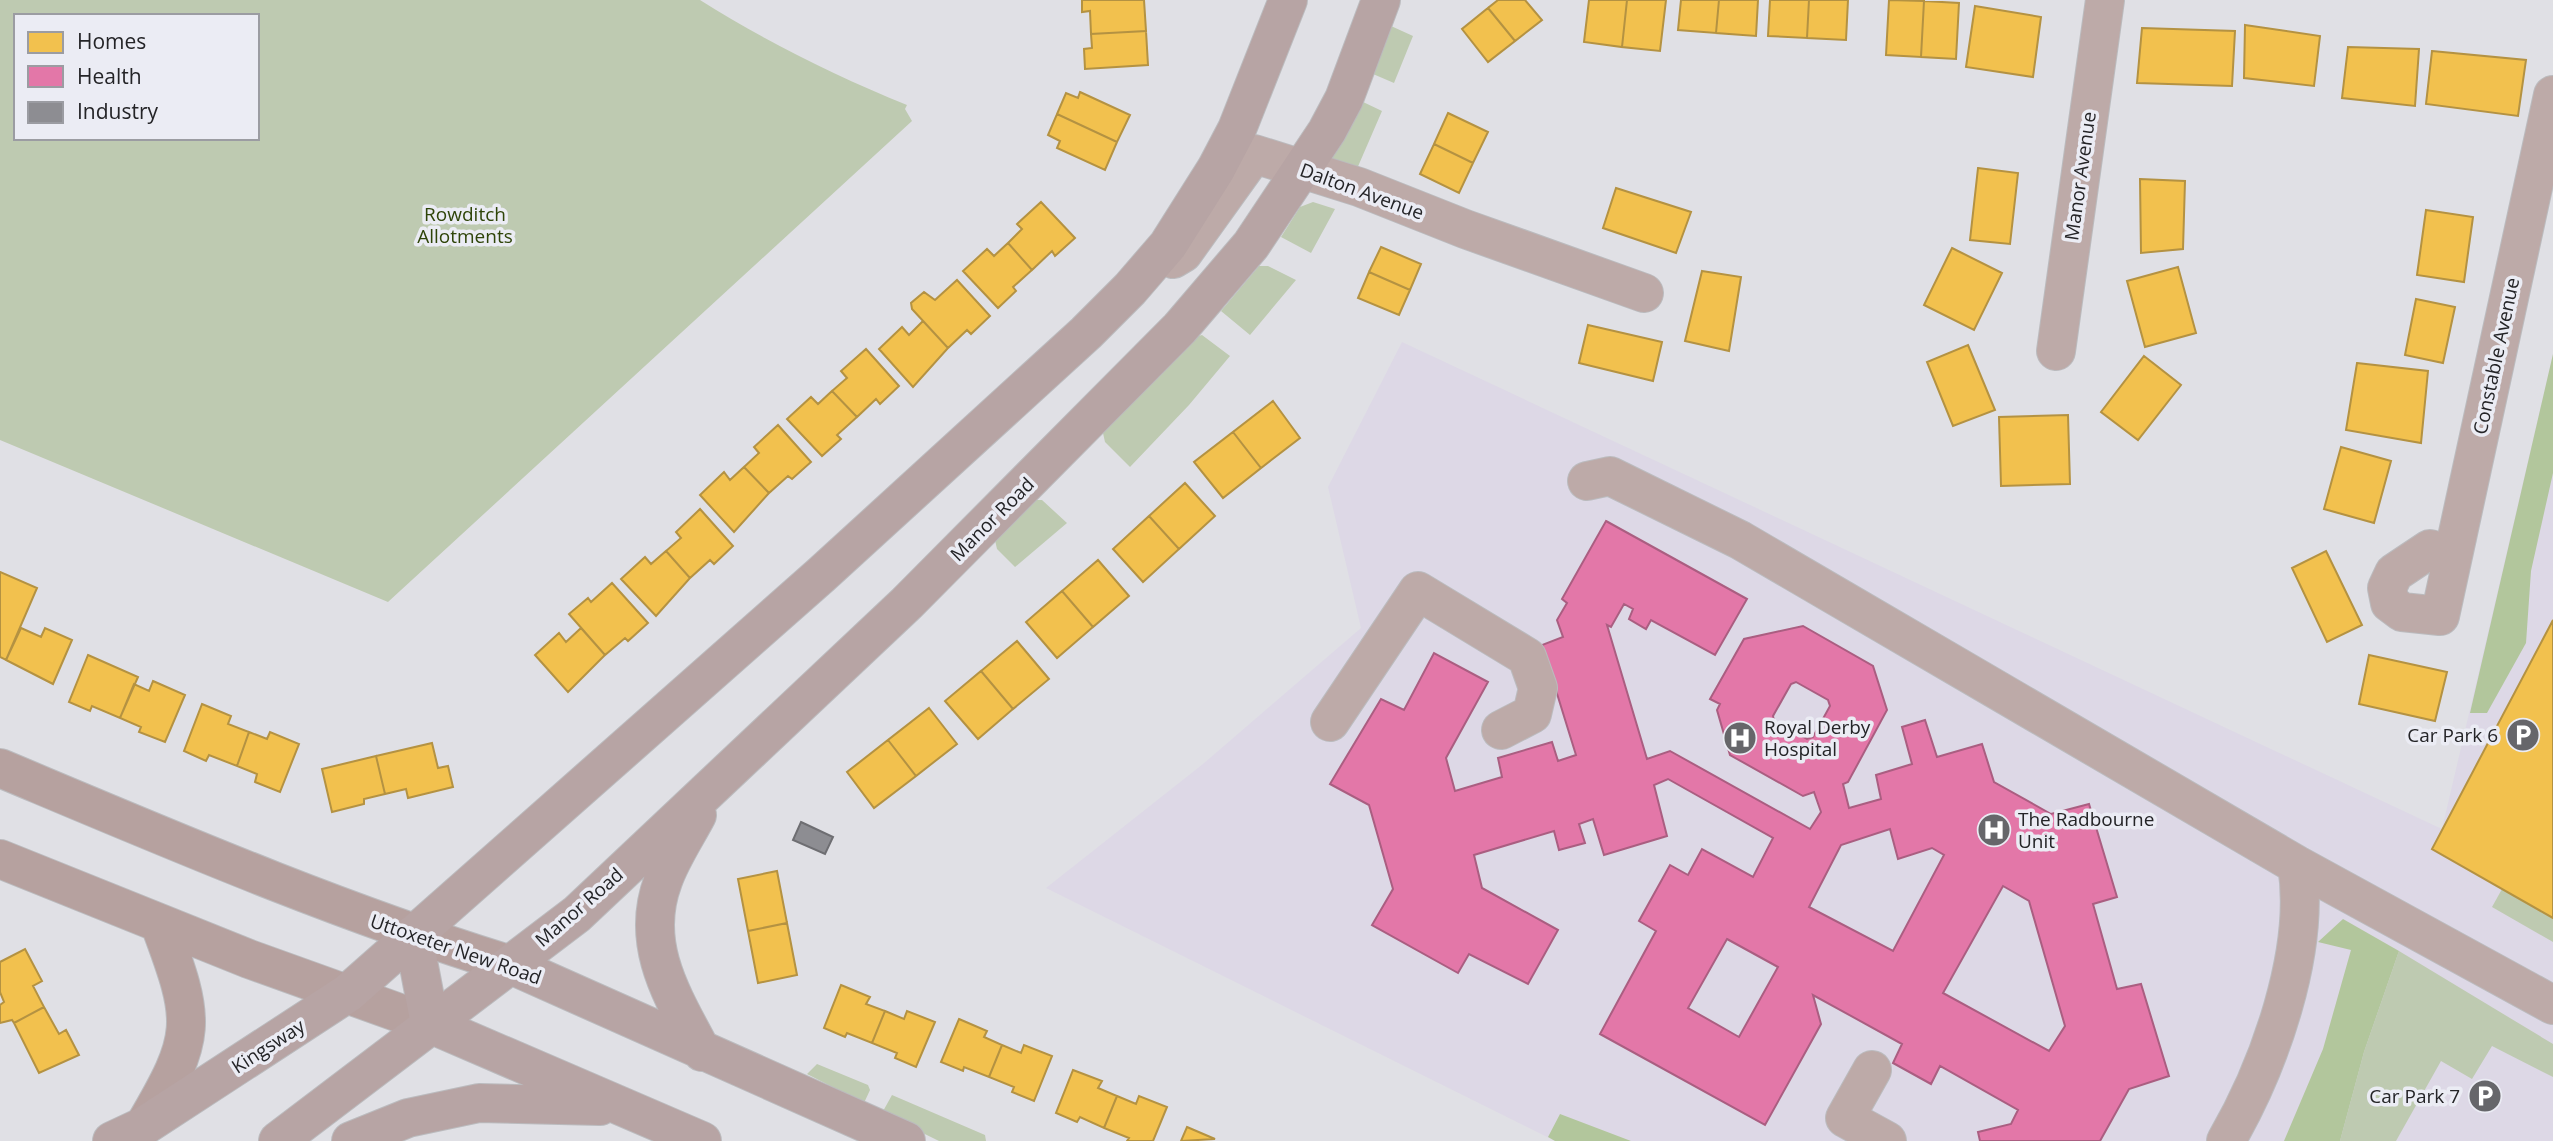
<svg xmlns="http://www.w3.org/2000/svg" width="2553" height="1141" viewBox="0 0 2553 1141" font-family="'Open Sans',sans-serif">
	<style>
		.medical { fill: #ddd8e6 }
		.green { fill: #becab1; fill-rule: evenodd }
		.forest { fill: #b2c69c }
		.homes { fill: #f2c14e; stroke: #b49242; stroke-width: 2 }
		.health { fill: #e377a8; stroke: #aa5e81; stroke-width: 2; fill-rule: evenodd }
		.industry { fill: #8d8d92; stroke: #6e6e72; stroke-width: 2 }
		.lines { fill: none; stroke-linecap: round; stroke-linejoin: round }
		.minor-casing { stroke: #bbbbbe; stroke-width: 40 }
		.major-casing { stroke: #bbbbbe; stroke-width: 40 }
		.highway-casing { stroke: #bbbbbe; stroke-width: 40 }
		.minor { stroke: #bdaaa8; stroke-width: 38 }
		.major { stroke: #b6a19f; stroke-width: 38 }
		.highway { stroke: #b7a4a4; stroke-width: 38 }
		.labels { text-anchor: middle; stroke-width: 7; stroke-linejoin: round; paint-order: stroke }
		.street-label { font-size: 19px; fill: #242427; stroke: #ebecf4 }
		.park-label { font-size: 19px; fill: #2f4509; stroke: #ebecf4 }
		.poi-label { font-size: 19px; fill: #242427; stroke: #ebecf4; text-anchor: start }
	</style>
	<rect width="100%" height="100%" fill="#e0e0e5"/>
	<path class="medical" d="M1402 342 2442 829 2553 354V1141H1555L1046 888 1203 764 1361 628 1328 487Z"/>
	<path class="green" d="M0 0H700C765 41 836 76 907 105L905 109 912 121 388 602 0 440ZM16 16H257V138H16Z
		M1391 26 1413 36 1394 83 1373 74Z
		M1361 101 1382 111 1353 178 1334 168 1332 157Z
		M1313 202 1335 209 1311 253 1281 237 1300 207Z
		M1259 266H1268L1296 280 1250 335 1221 311Z
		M1202 335 1230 356 1189 405 1130 467 1105 442 1103 433 1195 337Z
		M1036 500H1042L1067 523 1015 567 997 549 995 540Z
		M2502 889 2553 918V942L2492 907Z
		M2399 951 2553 1044V1077L2492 1046 2472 1079 2441 1061 2396 1141H2340L2364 1052Z
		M817 1064 868 1085 870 1090 864 1103 807 1074Z
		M892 1095 985 1135 986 1141H939L882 1113Z"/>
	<path class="forest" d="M2553 354V473L2531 571 2526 643 2487 713H2470Z
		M2343 919 2399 951 2364 1052 2340 1141H2284L2323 1049 2351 950 2318 942Z
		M1560 1114 1631 1141H1555L1548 1137Z"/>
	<path class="homes" d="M1082 0H1144L1146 31 1091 34 1090 11 1082 12Z
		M1498 0H1525L1542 20 1515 41 1488 8Z
		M1589 0H1627L1622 47 1584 42Z
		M1627 0H1666L1660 51 1622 47Z
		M1681 0H1719L1716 33 1678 30Z
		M1719 0H1758L1756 36 1716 33Z
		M1770 0H1809L1807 38 1768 36Z
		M1809 0H1848L1846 40 1807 38Z
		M1889 0 1924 1 1921 57 1886 55Z
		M1924 1 1959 3 1956 59 1921 57Z
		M1975 6 2041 17 2033 77 1966 67Z
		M1488 8 1515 41 1488 62 1462 29Z
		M2245 25 2320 36 2314 86 2244 78Z
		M2142 28 2235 31 2232 86 2137 83Z
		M1146 31 1148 65 1085 69 1084 49 1092 48 1091 34Z
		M2348 47 2419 49 2415 106 2342 98Z
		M2432 51 2526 60 2518 116 2426 104Z
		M1080 92 1130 115 1117 142 1057 114 1066 93 1078 98Z
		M1448 113 1488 132 1473 163 1434 144Z
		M1057 114 1117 142 1105 170 1057 148 1060 141 1048 135Z
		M1434 144 1473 163 1459 193 1420 174Z
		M1978 168 2018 173 2010 244 1970 240Z
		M2140 179 2185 181 2183 249 2141 253Z
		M1616 188 1691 212 1676 253 1603 228Z
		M1041 202 1075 238 1055 256 1052 251 1032 270 1008 243 1022 229 1017 224Z
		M2426 210 2473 217 2464 282 2417 275Z
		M1008 243 1032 270 1013 287 1016 291 998 308 963 271 987 249 994 256Z
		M1381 247 1421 264 1410 290 1369 272Z
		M1952 248 2002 273 1974 330 1924 305Z
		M2178 267 2196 333 2145 347 2127 281Z
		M1702 271 1741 277 1729 351 1685 341Z
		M1369 272 1410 290 1399 315 1358 298Z
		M957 280 990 316 971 334 967 330 948 348 912 309 911 303 924 292 935 300Z
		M2416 299 2455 307 2443 363 2405 355Z
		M923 321 948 348 913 387 879 349 902 327 909 335Z
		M1588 325 1662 342 1653 381 1579 363Z
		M1968 345 1995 410 1953 426 1927 362Z
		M866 349 899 386 880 404 876 399 857 417 832 391 847 378 841 371Z
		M2144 356 2181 385 2138 440 2101 412Z
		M2357 363 2428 371 2421 443 2346 430Z
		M832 391 857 417 837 435 841 439 822 456 787 419 811 397 818 404Z
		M1273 401 1300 438 1261 468 1233 432Z
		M2068 415 2070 484 2001 486 1999 417Z
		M778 425 811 462 792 479 788 476 769 493 744 467 759 453 754 447Z
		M1233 432 1261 468 1223 498 1194 462Z
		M2341 447 2391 461 2374 523 2324 509Z
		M744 467 769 493 734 532 700 495 724 472 730 480Z
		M1185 483 1215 516 1179 549 1149 516Z
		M700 509 733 546 714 564 710 560 690 578 666 551 681 538 676 532Z
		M1149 516 1179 549 1143 582 1113 549Z
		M666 551 690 578 656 616 621 579 645 557 651 564Z
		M2326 551 2362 625 2327 642 2292 568Z
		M1098 560 1129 596 1093 627 1062 591Z
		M0 572 37 588 6 660 0 657Z
		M612 583 648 623 628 641 625 638 605 655 569 614 588 598 591 602Z
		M1062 591 1093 627 1057 658 1026 622Z
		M2553 620V918L2432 849Z
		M21 628 41 637 45 628 72 640 53 684 6 660Z
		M581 628 605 655 568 692 535 655 559 633 566 642Z
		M1017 641 1049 679 1013 709 981 671Z
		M88 655 138 677 120 718 92 706 90 711 69 702Z
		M2369 655 2447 672 2435 721 2359 704Z
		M981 671 1013 709 978 739 945 701Z
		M153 681 185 695 165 742 139 732 141 727 120 718 134 684 149 691Z
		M202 704 231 716 228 724 249 732 237 766 209 755 206 761 184 751Z
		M929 708 957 744 916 776 888 740Z
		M249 732 267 739 270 732 299 744 280 792 255 782 257 774 237 766Z
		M888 740 916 776 874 808 847 772Z
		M432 743 438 768 448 766 453 787 408 798 406 789 385 794 376 756Z
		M376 756 385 794 364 799V804L332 812 322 769Z
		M777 871 787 923 748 931 738 879Z
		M787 923 797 975 758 983 748 931Z
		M25 949 42 981 33 986 44 1007 14 1023 12 1020 0 1023V1005L4 1002 0 992V962Z
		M841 985 870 997 866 1004 885 1011 872 1043 847 1033 845 1037 824 1028Z
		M44 1007 59 1034 66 1030 79 1055 39 1073 14 1023Z
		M885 1011 904 1019 907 1011 935 1022 916 1067 895 1058 897 1053 872 1043Z
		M959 1019 987 1031 984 1037 1002 1045 989 1077 964 1067 963 1071 941 1062Z
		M1002 1045 1021 1053 1024 1045 1052 1056 1034 1101 1012 1092 1014 1087 989 1077Z
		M1073 1070 1102 1081 1098 1088 1117 1096 1104 1128 1080 1117 1077 1122 1056 1113Z
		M1117 1096 1136 1104 1139 1096 1167 1107 1153 1141H1127L1129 1138 1104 1128Z
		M1187 1127 1215 1139 1181 1141Z"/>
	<path class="health" d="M1606 521 1747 599 1715 655 1651 620 1646 629 1629 619 1633 609 1624 604 1611 627 1607 625 1647 759 1670 751 1810 829 1821 812 1814 792 1803 796 1730 755 1717 710 1720 704 1710 699 1744 639 1803 626 1873 666 1887 710 1848 782 1843 784 1849 808 1881 799 1876 775 1912 764 1902 727 1925 720 1937 757 1982 744 1994 782 2051 814 2089 804 2117 897 2093 904 2117 989 2141 984 2169 1076 2129 1089 2100 1141H1980L1978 1132 2011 1124 2018 1110 1940 1066 1931 1084 1893 1063 1902 1044 1813 995 1821 1024 1765 1125 1600 1034 1656 931 1639 921 1670 865 1688 875 1702 849 1753 877 1773 838 1668 779 1654 785 1667 836 1604 855 1593 819 1579 824 1585 843 1559 850 1554 831 1474 855 1482 888 1558 930 1528 984 1469 954 1458 973 1372 925 1393 889 1369 805 1330 784 1381 699 1404 710 1434 653 1488 682 1446 758 1455 791 1502 777 1498 758 1552 742 1558 761 1576 755 1542 645 1563 637 1557 620 1567 603 1562 599ZM1796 682 1828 700 1830 706 1813 737 1807 739 1774 721 1773 716 1791 684ZM1890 829 1898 859 1932 848 1944 855 1893 951 1809 907 1841 845ZM2003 886 2029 901 2065 1026 2049 1051 1943 993ZM1727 939 1778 967 1739 1037 1688 1008Z"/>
	<path class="industry" d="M801 822 833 837 825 854 793 840Z"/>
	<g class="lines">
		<defs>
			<path id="minor" d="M1173 259 1183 253 1254 154 1359 187 1465 229 1644 293
				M2056 351 2105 0
				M1587 481 1610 476 1740 540 2297 865 2553 1005
				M2453 555 2430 549 2394 573 2387 588 2390 603 2402 612 2440 616 2553 95
				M1330 722 1418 591 1527 657 1538 688 1532 714 1501 730
				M1872 1070 1845 1118 1887 1141
				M2226 1141C2269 1067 2311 951 2297 865"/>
			<path id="major" d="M0 768C169 839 336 911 511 965
				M0 859 249 959 430 1024
				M144 1126C197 1036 197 1023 160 925"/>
			<path id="highway" d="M697 815C686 836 671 858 663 881 639 945 673 997 702 1052
				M413 935 430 1024
				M511 965 906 1141
				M430 1024 702 1141
				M112 1141 144 1126 348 993 821 575 1086 333 1130 289 1168 245 1216 169 1237 129 1288 0
				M278 1141 577 914 907 603 1180 328 1251 245 1327 131 1344 99 1381 0
				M351 1141 408 1118 479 1103 600 1106"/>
		</defs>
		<use href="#minor" class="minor-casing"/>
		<use href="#major" class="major-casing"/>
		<use href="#highway" class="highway-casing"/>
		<use href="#minor" class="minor"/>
		<use href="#major" class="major"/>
		<use href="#highway" class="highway"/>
	</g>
	<defs>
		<symbol id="parking-disc" viewBox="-11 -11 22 22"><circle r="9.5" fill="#66666a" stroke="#ebecf4"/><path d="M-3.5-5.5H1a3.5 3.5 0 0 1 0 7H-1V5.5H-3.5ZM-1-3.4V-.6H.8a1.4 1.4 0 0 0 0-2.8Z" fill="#fff"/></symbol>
		<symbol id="hospital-disc" viewBox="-11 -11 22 22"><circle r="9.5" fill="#66666a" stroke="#ebecf4"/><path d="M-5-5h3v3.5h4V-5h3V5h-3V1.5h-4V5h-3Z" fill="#fff"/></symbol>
	</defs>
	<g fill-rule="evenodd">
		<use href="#parking-disc" x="2504" y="716" width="38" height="38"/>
		<use href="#hospital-disc" x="1721" y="719" width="38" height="38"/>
		<use href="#hospital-disc" x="1975" y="811" width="38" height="38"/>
		<use href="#parking-disc" x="2466" y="1077" width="38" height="38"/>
	</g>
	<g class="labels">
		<g class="street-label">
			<text transform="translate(2080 176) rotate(-82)" y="7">Manor Avenue</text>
			<text transform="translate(1362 191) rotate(20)" y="7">Dalton Avenue</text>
			<text transform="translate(2496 356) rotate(-78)" y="7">Constable Avenue</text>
			<text transform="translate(992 519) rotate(-45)" y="7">Manor Road</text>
			<text transform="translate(579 907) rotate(-41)" y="7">Manor Road</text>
			<text transform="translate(456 949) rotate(19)" y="7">Uttoxeter New Road</text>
			<text transform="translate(268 1046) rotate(-33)" y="7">Kingsway</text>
		</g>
		<g class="park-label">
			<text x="465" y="221">Rowditch<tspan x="465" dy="22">Allotments</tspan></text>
		</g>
		<g class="poi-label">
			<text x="1764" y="734">Royal Derby<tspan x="1764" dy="22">Hospital</tspan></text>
			<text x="2498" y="742" text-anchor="end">Car Park 6</text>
			<text x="2018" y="826">The Radbourne<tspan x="2018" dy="22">Unit</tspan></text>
			<text x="2460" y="1103" text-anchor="end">Car Park 7</text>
		</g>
	</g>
	<rect x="14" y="14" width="245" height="126" fill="#ebecf4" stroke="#9b9ca2" stroke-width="2"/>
	<rect x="28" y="32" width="35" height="21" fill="#f2c14e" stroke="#9b9ca2" stroke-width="2"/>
	<text x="77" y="49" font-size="21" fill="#242427">Homes</text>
	<rect x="28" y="66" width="35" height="21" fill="#e377a8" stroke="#9b9ca2" stroke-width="2"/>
	<text x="77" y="84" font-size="21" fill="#242427">Health</text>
	<rect x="28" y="102" width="35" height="21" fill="#8d8d92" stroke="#9b9ca2" stroke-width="2"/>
	<text x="77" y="119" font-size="21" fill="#242427">Industry</text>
</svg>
